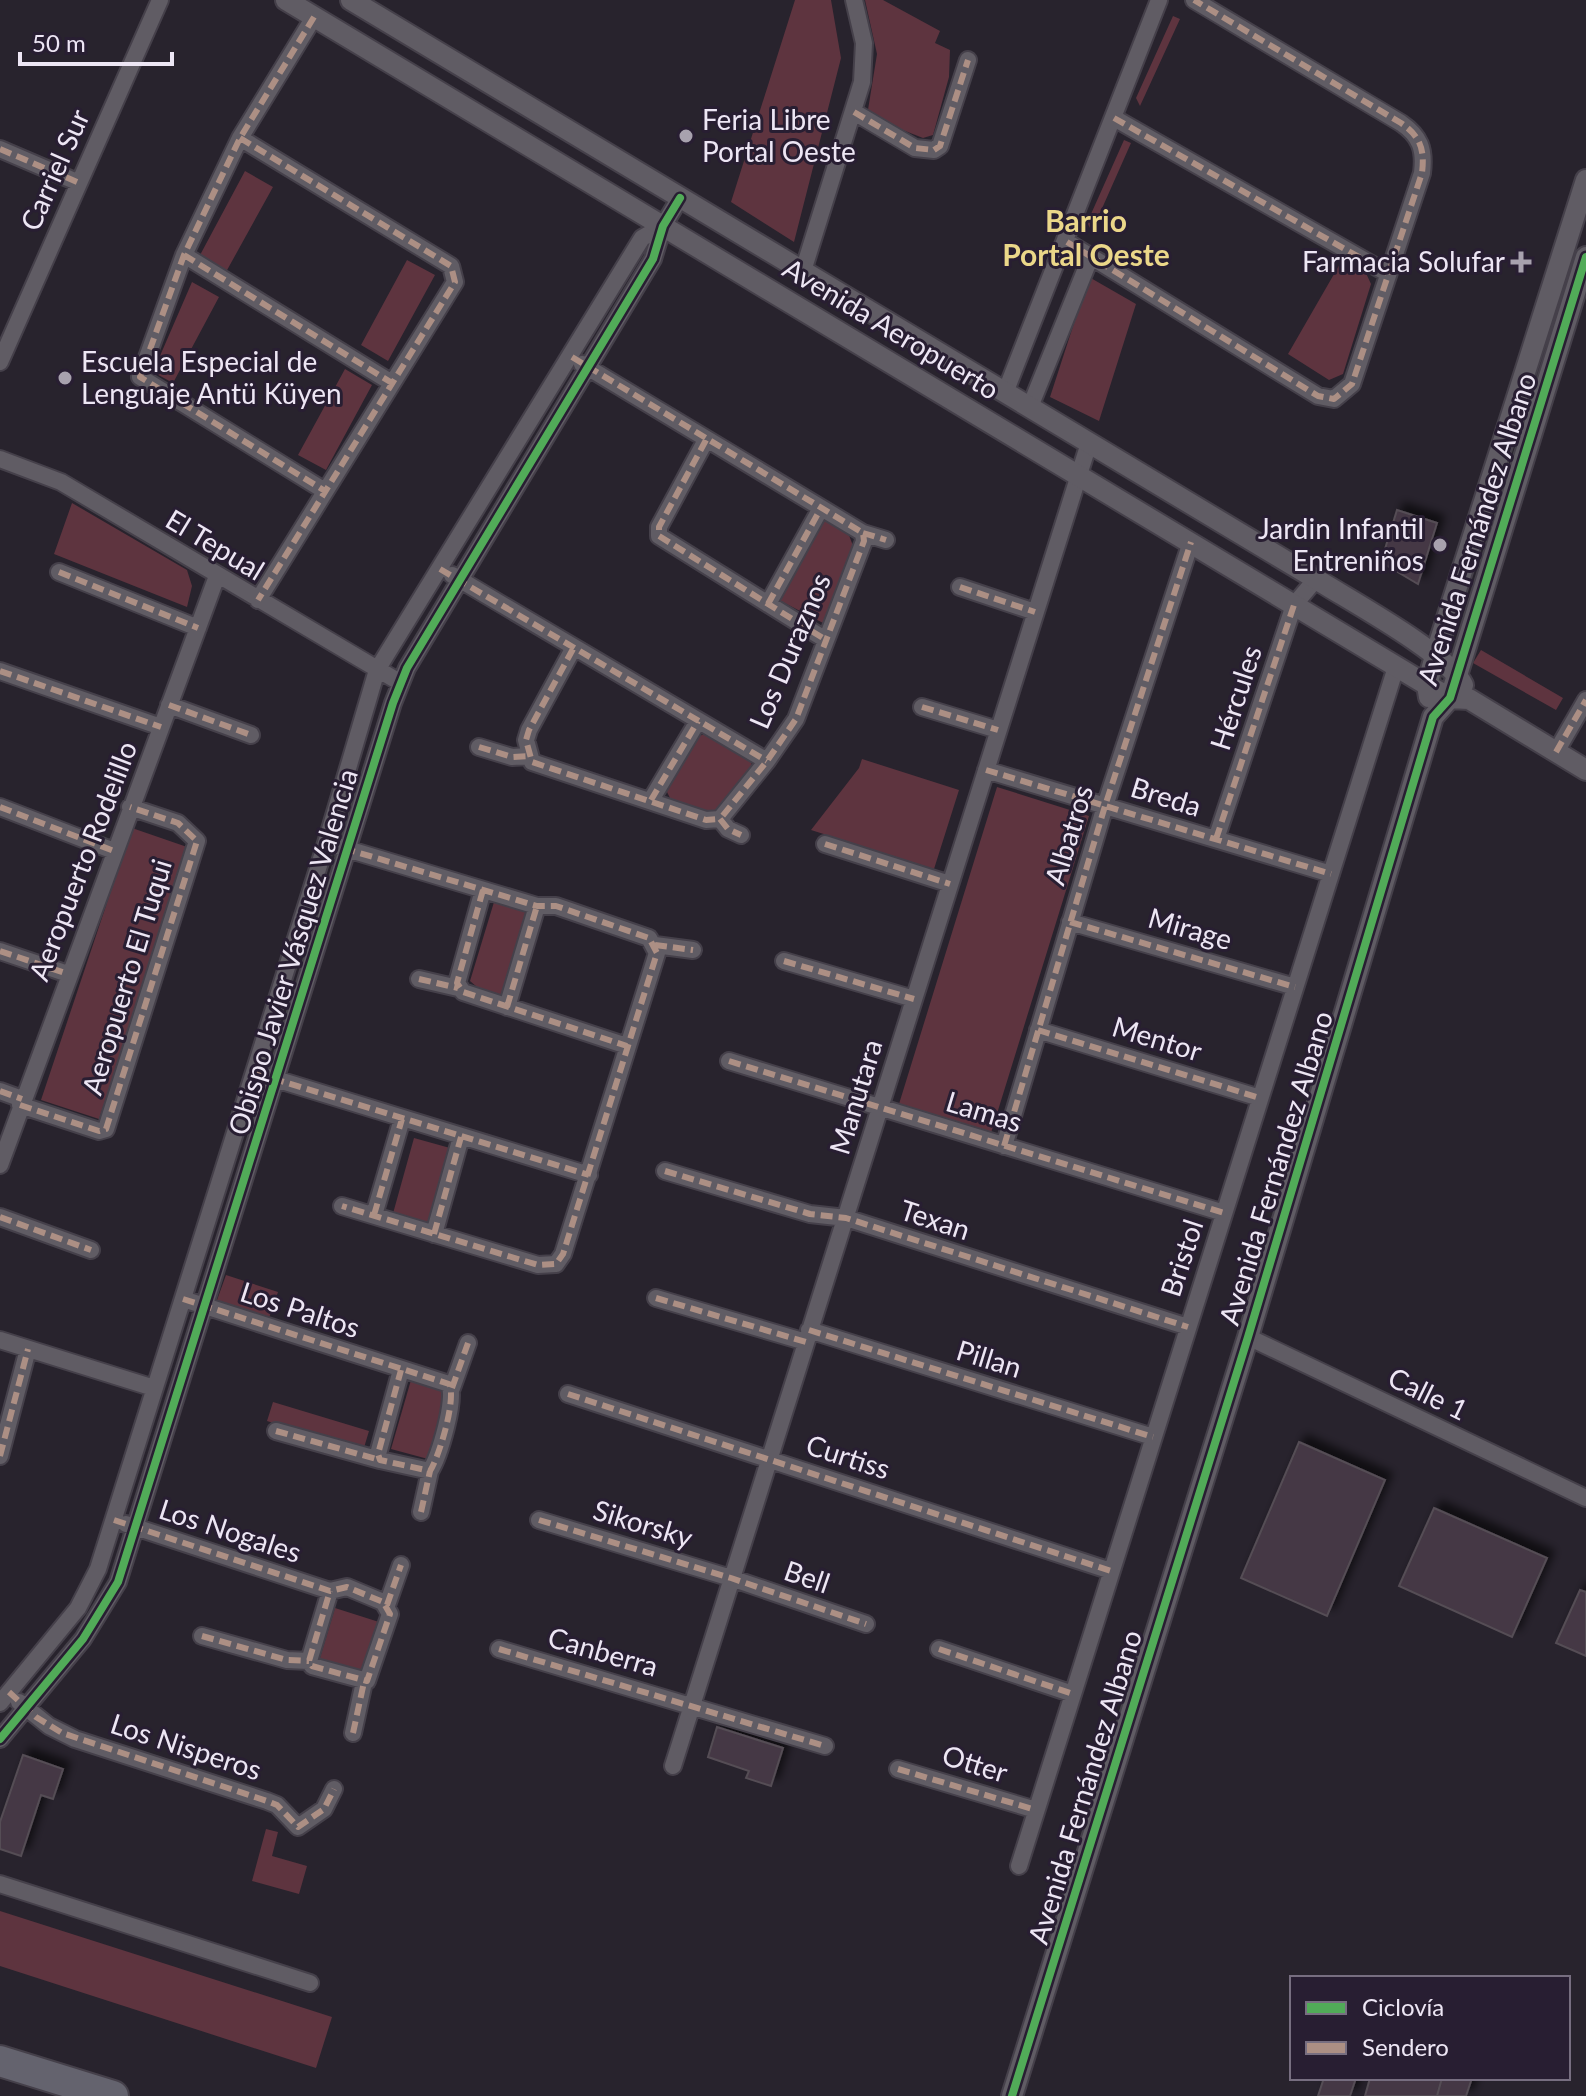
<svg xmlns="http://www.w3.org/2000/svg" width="1586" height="2096" viewBox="0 0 1586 2096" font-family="Lato,sans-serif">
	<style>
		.green { fill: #5e343f }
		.building { fill: #443944; stroke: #554d55; stroke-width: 2; filter: url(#shadow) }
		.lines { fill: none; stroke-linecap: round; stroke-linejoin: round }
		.minor-casing { stroke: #45404a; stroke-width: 20 }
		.tertiary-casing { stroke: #45404a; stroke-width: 24 }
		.motorway-casing { stroke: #45404a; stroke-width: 34 }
		.minor { stroke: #605c64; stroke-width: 16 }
		.tertiary { stroke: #605c64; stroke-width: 20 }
		.motorway { stroke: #64636e; stroke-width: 30 }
		.quiet { stroke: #ac8f84; stroke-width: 6; stroke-dasharray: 12 6; stroke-linecap: butt }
		.cycleway-casing { stroke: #281e32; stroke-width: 13 }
		.cycleway { stroke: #51ab58; stroke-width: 8 }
		.poi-dot { fill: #a8a2ae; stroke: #281e32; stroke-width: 3 }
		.labels { text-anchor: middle; stroke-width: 6; stroke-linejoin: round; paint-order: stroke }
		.poi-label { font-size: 28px; fill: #ede6f4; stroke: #281e32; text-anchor: start }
		.street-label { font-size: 28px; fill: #ede6f4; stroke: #281e32 }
		.neighbourhood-label { font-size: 30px; font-weight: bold; fill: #ebd789; stroke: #281e32 }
	</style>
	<defs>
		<filter id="shadow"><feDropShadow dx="7" dy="-7" stdDeviation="4" flood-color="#0009"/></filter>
	</defs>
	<rect width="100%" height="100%" fill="#28232d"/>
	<path class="green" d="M795 0H831L841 58 794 242 731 202Z
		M865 0H883L940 31 935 43 950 50 949 77 933 135 923 138 867 116 877 54Z
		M1173 16 1180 19 1140 106 1136 98Z
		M1124 140 1131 143 1092 231 1087 223Z
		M245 171 273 187 226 272 199 257Z
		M407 260 435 275 388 361 361 345Z
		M1341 262 1365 271 1371 284 1343 374 1329 380 1288 354Z
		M1089 277 1136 304 1099 421 1050 397Z
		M192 282 219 297 173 383 153 372Z
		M345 369 372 385 326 470 298 455Z
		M72 503 187 570 192 586 187 607 54 554Z
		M823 520 847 530 855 551 823 623 777 599Z
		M1481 650 1563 698 1556 710 1473 663Z
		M712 732 751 757 752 773C717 815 725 821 671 800L664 786 695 737Z
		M862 759 959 790 934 869 811 830 859 768Z
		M997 787 1089 816 991 1133 899 1104Z
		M132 828 190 848 99 1119 41 1100Z
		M494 902 527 912 502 995 477 987 470 981Z
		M414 1138 450 1148 429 1227 392 1217Z
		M226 1275 278 1292 269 1318 217 1300Z
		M411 1380 447 1390 428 1459 391 1449Z
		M273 1402 369 1431 363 1451 267 1421Z
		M335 1608 379 1622 363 1675 319 1661Z
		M266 1829 278 1832 272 1856 307 1866 299 1894 252 1881Z
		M0 1911 332 2017 316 2068 0 1966Z"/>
	<path class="building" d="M1397 510 1437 523 1418 584 1381 562Z
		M1299 1442 1385 1480 1327 1616 1241 1578Z
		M1434 1508 1547 1558 1512 1637 1399 1586Z
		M1580 1590 1586 1592V1656L1556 1643Z
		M717 1727 783 1748 771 1786 746 1778 749 1771 708 1757Z
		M23 1755 63 1769 53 1799 41 1795 21 1856 0 1849V1822Z
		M1324 2078H1356L1350 2096H1318Z
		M1370 2078 1394 2079 1442 2078 1437 2096H1365Z
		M1442 2078H1472L1466 2096H1437Z"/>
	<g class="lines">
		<defs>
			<path id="minor" d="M314 17 240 138 184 255 140 377 325 491
				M854 112 915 148 934 150 940 146 968 60
				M1114 118 1387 273
				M240 138 451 266 455 282 258 600
				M0 149 77 182
				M1067 242 1318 396 1334 399 1352 384 1422 173C1425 149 1420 136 1401 123L1194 0
				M184 255 392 383
				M803 271 862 82 864 43 854 0
				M0 362 160 0
				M582 364 863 533 864 541 796 719 767 761 720 819
				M1005 393 1159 0
				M1030 407 1091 256
				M706 440 659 527V536L826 640
				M0 459 61 482 401 683
				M863 533 886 540
				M59 572 198 628
				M452 575 767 761
				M960 587 1035 612
				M768 604 821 508
				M573 649 529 730 526 740 532 762 706 820 720 819
				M0 671 161 727
				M169 705 251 735
				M922 707 998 730
				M479 747 512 757 529 756
				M1556 752 1586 700
				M986 770 1331 874
				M651 800 698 721
				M0 807 114 851
				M720 819 728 829 741 835
				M1216 839 1294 605 1316 579
				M825 844 950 884
				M337 846 537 906H556L649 938 657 953 563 1254 556 1264 538 1265 342 1206
				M483 890 457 983 463 992 627 1046
				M1070 922 1295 987
				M655 945 693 950
				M0 951 68 974
				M784 961 914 999
				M419 979 458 988
				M507 1007 537 906
				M1038 1030 1260 1098
				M729 1061 1224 1213
				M269 1077 589 1175
				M0 1091 22 1099
				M20 1105 99 1131 106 1129 197 841 178 823 130 807
				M1004 1146 1105 806 1191 542
				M0 1165 217 576
				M665 1171 810 1214 846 1218 1188 1327
				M374 1215 402 1119
				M0 1217 91 1250
				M434 1234 461 1137
				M656 1298 806 1342
				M183 1299 449 1384C457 1398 439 1457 430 1471L380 1460 378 1454 401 1370
				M809 1330 1153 1437
				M1248 1337 1586 1498
				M0 1340 154 1388
				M452 1388 468 1343
				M568 1394 1111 1571
				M276 1431 380 1460
				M0 1456 28 1349
				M421 1512 430 1471
				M539 1520 731 1578 866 1624
				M126 1524 330 1591 347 1587 383 1602 390 1614 367 1681 312 1666 309 1661 330 1591
				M387 1605 401 1565
				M202 1636 287 1660 309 1661
				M499 1649 825 1746
				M939 1649 1073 1694
				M19 1702 49 1726 75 1739 267 1801 277 1805 298 1827 324 1809 334 1789
				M0 1703 78 1608 98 1569 326 843 377 670 642 238 663 226
				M353 1733 364 1682
				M0 1739 83 1639 118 1582 393 703 407 668 653 259 663 226 680 198
				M673 1766 1089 443
				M898 1769 1036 1810
				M1019 1866 1396 667
				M0 1884 310 1983"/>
			<path id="tertiary" d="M286 0 1427 685 1450 698 1469 699 1586 770
				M351 0 1316 579C1349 600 1449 654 1463 685
				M1429 697 1427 685 1435 656 1586 180
				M1012 2096 1248 1337 1433 717 1450 698 1586 257"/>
			<path id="motorway" d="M0 2061 113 2096"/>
		</defs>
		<use href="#minor" class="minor-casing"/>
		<use href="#tertiary" class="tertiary-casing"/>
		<use href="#motorway" class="motorway-casing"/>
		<use href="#minor" class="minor"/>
		<use href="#tertiary" class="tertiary"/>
		<use href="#motorway" class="motorway"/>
		<path class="quiet" d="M314 17 240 138 184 255 140 377 325 491
			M854 112 915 148 934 150 940 146 968 60
			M1114 118 1387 273
			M240 138 451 266 455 282 258 600
			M0 149 77 182
			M1067 242 1318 396 1334 399 1352 384 1422 173C1425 149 1420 136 1401 123L1194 0
			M184 255 392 383
			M572 357 863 533 864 541 796 719 767 761 720 819
			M706 440 659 527V536L826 640
			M863 533 886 540
			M440 569 767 761
			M59 572 198 628
			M960 587 1035 612
			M768 604 821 508
			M573 649 529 730 526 740 532 762 706 820 720 819
			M0 671 161 727
			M169 705 251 735
			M922 707 998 730
			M479 747 512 757 529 756
			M1556 752 1586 700
			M986 770 1331 874
			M651 800 698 721
			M0 807 114 851
			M720 819 728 829 741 835
			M1216 839 1294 605
			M326 843 537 906H556L649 938 657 953 563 1254 556 1264 538 1265 342 1206
			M825 844 950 884
			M483 890 457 983 463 992 627 1046
			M1070 922 1295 987
			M655 945 693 950
			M0 951 68 974
			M784 961 914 999
			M419 979 458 988
			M507 1007 537 906
			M1038 1030 1260 1098
			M729 1061 1224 1213
			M255 1073 589 1175
			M0 1091 22 1099
			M20 1105 99 1131 106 1129 197 841 178 823 130 807
			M1004 1146 1105 806 1191 542
			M665 1171 810 1214 846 1218 1188 1327
			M374 1215 402 1119
			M0 1217 91 1250
			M434 1234 461 1137
			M656 1298 806 1342
			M183 1299 449 1384C457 1398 439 1457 430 1471L380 1460 378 1454 401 1370
			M809 1330 1153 1437
			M452 1388 468 1343
			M568 1394 1111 1571
			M276 1431 380 1460
			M0 1456 28 1349
			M421 1512 430 1471
			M114 1520 330 1591 347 1587 383 1602 390 1614 367 1681 312 1666 309 1661 330 1591
			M539 1520 731 1578 866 1624
			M387 1605 401 1565
			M202 1636 287 1660 309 1661
			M499 1649 825 1746
			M939 1649 1073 1694
			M9 1692 36 1717 62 1733 267 1801 277 1805 298 1827 324 1809 334 1789
			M353 1733 364 1682
			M898 1769 1036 1810"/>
		<defs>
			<path id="cycleway" d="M0 1739 83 1639 118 1582 393 703 407 668 653 259 663 226 680 198
				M1012 2096 1248 1337 1433 717 1450 698 1586 257"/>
		</defs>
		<use href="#cycleway" class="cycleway-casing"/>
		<use href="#cycleway" class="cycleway"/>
	</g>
	<g class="poi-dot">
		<circle cx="686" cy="136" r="8"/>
		<path d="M1517 250h8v8h8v8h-8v8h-8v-8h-8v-8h8z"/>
		<circle cx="65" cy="378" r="8"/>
		<circle cx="1440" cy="545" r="8"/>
	</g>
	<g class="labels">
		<g class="poi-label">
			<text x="702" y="130">Feria Libre<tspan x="702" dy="32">Portal Oeste</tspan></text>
			<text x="1505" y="272" text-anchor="end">Farmacia Solufar</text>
			<text x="81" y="372">Escuela Especial de<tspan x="81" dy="32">Lenguaje Antü Küyen</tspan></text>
			<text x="1424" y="539" text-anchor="end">Jardin Infantil<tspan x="1424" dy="32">Entreniños</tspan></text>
		</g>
		<g class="street-label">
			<text transform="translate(55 170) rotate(-66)" y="10">Carriel Sur</text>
			<text transform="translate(891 329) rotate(31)" y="10">Avenida Aeropuerto</text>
			<text transform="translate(1477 529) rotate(-72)" y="10">Avenida Fernández Albano</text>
			<text transform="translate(215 545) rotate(31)" y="10">El Tepual</text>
			<text transform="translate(790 651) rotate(-67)" y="10">Los Duraznos</text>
			<text transform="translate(1236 698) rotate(-72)" y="10">Hércules</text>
			<text transform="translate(1166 797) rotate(17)" y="10">Breda</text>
			<text transform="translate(1069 835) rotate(-73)" y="10">Albatros</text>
			<text transform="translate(83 861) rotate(-69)" y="10">Aeropuerto Rodelillo</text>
			<text transform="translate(1190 929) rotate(16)" y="10">Mirage</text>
			<text transform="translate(293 952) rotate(-73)" y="10">Obispo Javier Vásquez Valencia</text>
			<text transform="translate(127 977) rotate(-73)" y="10">Aeropuerto El Tuqui</text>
			<text transform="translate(1157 1039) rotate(17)" y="10">Mentor</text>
			<text transform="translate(856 1097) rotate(-73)" y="10">Manutara</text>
			<text transform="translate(984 1112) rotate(17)" y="10">Lamas</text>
			<text transform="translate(1276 1168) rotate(-73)" y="10">Avenida Fernández Albano</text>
			<text transform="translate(935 1220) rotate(18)" y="10">Texan</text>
			<text transform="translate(1182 1258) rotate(-72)" y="10">Bristol</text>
			<text transform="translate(300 1310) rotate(18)" y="10">Los Paltos</text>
			<text transform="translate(989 1359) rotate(17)" y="10">Pillan</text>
			<text transform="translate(1428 1394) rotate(26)" y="10">Calle 1</text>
			<text transform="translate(848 1457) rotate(18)" y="10">Curtiss</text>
			<text transform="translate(643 1524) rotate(17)" y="10">Sikorsky</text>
			<text transform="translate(230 1531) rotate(18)" y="10">Los Nogales</text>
			<text transform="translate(807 1577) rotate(19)" y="10">Bell</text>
			<text transform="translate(603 1652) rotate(16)" y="10">Canberra</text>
			<text transform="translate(186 1747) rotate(18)" y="10">Los Nisperos</text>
			<text transform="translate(975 1764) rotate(17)" y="10">Otter</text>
			<text transform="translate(1085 1787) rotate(-73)" y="10">Avenida Fernández Albano</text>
		</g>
		<g class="neighbourhood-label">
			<text x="1086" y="232">Barrio<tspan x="1086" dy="34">Portal Oeste</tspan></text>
		</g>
	</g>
	<rect x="1290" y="1976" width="280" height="104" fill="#281e32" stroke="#776e80" stroke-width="2"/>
	<rect x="1306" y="2002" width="40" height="12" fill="#51ab58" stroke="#776e80" stroke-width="2"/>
	<text x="1362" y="2016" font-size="24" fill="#ede6f4">Ciclovía</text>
	<rect x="1306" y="2042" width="40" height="12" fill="#ac8f84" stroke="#776e80" stroke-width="2"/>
	<text x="1362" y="2056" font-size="24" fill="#ede6f4">Sendero</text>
	<path d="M20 52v12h152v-12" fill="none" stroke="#ede6f4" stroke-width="4"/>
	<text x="32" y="52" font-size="24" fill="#ede6f4" stroke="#281e32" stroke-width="6" paint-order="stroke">50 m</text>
</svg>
